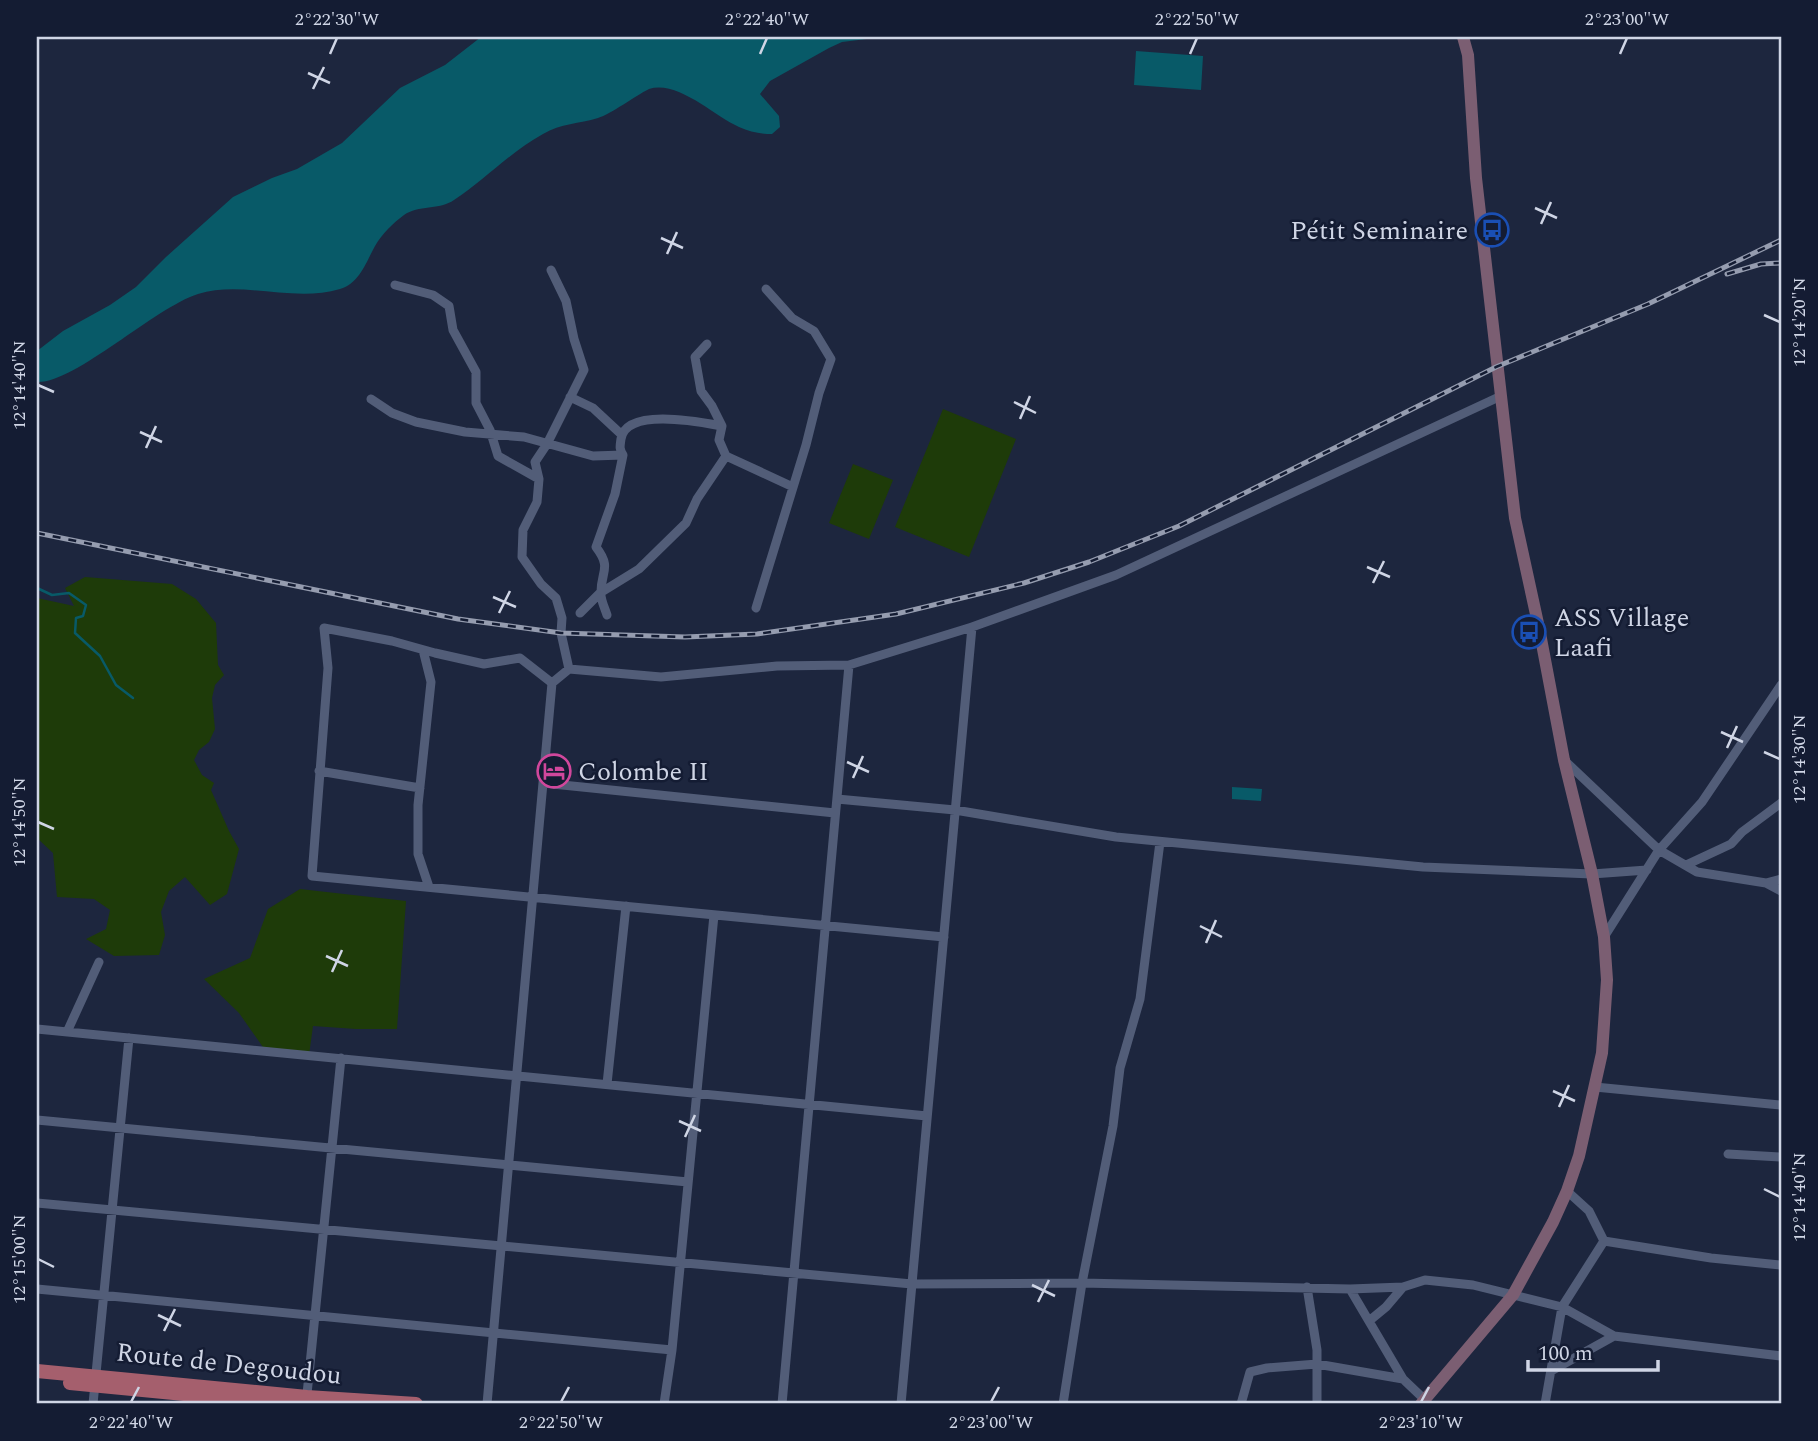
<svg xmlns="http://www.w3.org/2000/svg" width="1818" height="1441" viewBox="0 0 1818 1441" font-family="Spectral,serif">
	<style>
		.green { fill: #1e3b09 }
		.water { fill: #085a68 }
		.lines { fill: none; stroke-linecap: round; stroke-linejoin: round }
		.stream { stroke: #085a68; stroke-width: 2.5 }
		.street { stroke: #525d78; stroke-width: 9 }
		.secondary { stroke: #7b5e72; stroke-width: 12 }
		.primary { stroke: #a55f6d; stroke-width: 14 }
		.rail-casing { stroke: #959caf; stroke-width: 5 }
		.rail { stroke: #141c33; stroke-width: 2.5; stroke-dasharray: 8; stroke-linecap: butt }
		.ticks { fill: none; stroke: #cfd5e5; stroke-width: 2.5 }
		.labels { text-anchor: middle; stroke-width: 5; stroke-linejoin: round; paint-order: stroke }
		.poi-label { font-size: 26px; fill: #cfd5e5; stroke: #141c33; text-anchor: start }
		.street-label { font-size: 26px; fill: #cfd5e5; stroke: #141c33 }
		.neatline { fill: none; stroke: #cfd5e5; stroke-width: 2.5 }
		.ticks-label { font-size: 18px; text-anchor: middle; fill: #cfd5e5 }
	</style>
	<rect width="100%" height="100%" fill="#1d263e"/>
	<path class="green" d="M943 409 1016 439 969 557 895 527Z
		M853 464 893 480 869 539 829 523Z
		M85 577 172 584 196 599 216 623 218 665 224 675 215 685 212 698 215 729 209 742 199 750 194 760 202 775 214 783 211 790 229 831 239 849 227 894 210 905 185 877 169 891 161 912 165 935 159 955 114 956 86 939 106 929 110 910 94 899 57 897 53 853 37 838V598L74 606 65 588Z
		M300 889 406 901 397 1029H356L313 1026 309 1055 265 1050 239 1013 204 979 250 958 268 909Z"/>
	<path class="water" d="M481 37H883L842 42 829 48 770 81 760 94 779 116 780 127 772 134C760 134 750 132 739 127 714 116 678 80 649 89 635 96 611 114 598 118 579 124 561 123 543 134 510 152 485 180 454 200 440 210 418 205 404 215 393 223 382 234 375 246 366 262 360 283 340 289 293 303 242 280 198 294 154 308 74 384 37 382V351L63 331 110 305 136 287 166 257 233 197 272 178 297 169 342 143 400 88 445 65Z
		M1136 51 1203 56 1201 90 1134 85Z
		M1232 787 1262 789 1261 801 1232 799Z"/>
	<g class="lines">
		<path class="stream" d="M37 588 52 595 69 593 86 605 83 616 76 618 75 633 100 656 116 685 133 698"/>
		<path class="street" d="M395 285 433 295 449 306 453 330 476 372V403L490 430 498 456 539 479 537 502 523 530 522 557 541 584 556 598 562 618 561 633 569 669
			M570 397 593 408 622 435
			M371 399 392 413 416 422 465 432 524 437 593 456 623 455
			M726 456 793 487
			M539 479 535 462 547 444 584 370 574 339 566 301 551 270
			M756 608 806 445 819 393 831 359 814 331 792 318 766 289
			M580 613 600 593 639 569 686 523 697 499 726 456 719 440 722 426 712 406 701 391 695 357 707 344
			M607 615C605 608 600 599 601 592 601 571 612 568 596 547L615 494 623 455C619 449 620 446 621 439 626 407 700 422 722 426
			M423 650 431 682 418 805V854L429 887
			M552 683 520 658 484 664 435 653 392 641 324 628 328 668 312 876 944 937
			M1564 760 1659 850 1697 872 1766 883 1781 879
			M319 771 420 788
			M543 783 835 813
			M837 799 955 810 1116 837 1423 867 1592 874 1647 870
			M1686 865 1731 844 1742 832 1781 803
			M1766 883 1781 891
			M1604 937 1659 850 1702 802 1781 685
			M37 1029 927 1116
			M67 1032 99 962
			M607 1084 626 906
			M1595 1087 1781 1105
			M37 1120 688 1182
			M1728 1154 1781 1157
			M37 1203 912 1284 1082 1283 1350 1289 1403 1287 1425 1280 1473 1285 1562 1307 1614 1336 1781 1356
			M1604 1241 1711 1258 1781 1265
			M1307 1287 1317 1350V1404
			M37 1289 672 1350
			M1350 1289 1403 1379 1424 1399
			M1369 1321 1386 1307 1403 1287
			M1551 1371 1614 1336
			M93 1404 129 1038
			M306 1404 341 1058
			M487 1404 552 683 569 669 661 677 777 666 849 665 972 627 1116 575 1501 396
			M664 1404 672 1350 714 915
			M782 1404 849 665
			M901 1404 972 627
			M1063 1404 1082 1283 1113 1126 1120 1068 1140 999 1160 842
			M1241 1404 1250 1372 1267 1368 1317 1364 1403 1379
			M1545 1404 1562 1307 1604 1241 1589 1211 1567 1191"/>
		<path class="secondary" d="M1421 1404 1513 1295 1553 1222 1567 1191 1579 1156 1602 1053 1607 980 1604 937 1592 874 1564 760 1539 628 1515 518 1476 178 1468 55 1463 37"/>
		<path class="primary" d="M37 1371 307 1397 416 1404
			M70 1383 276 1403"/>
		<defs>
			<path id="rail" d="M1727 274 1761 264 1781 263
				M37 533 458 619 561 633 685 637 757 634 896 614 1024 583 1089 562 1179 526 1496 367 1648 304 1781 240"/>
		</defs>
		<use href="#rail" class="rail-casing"/>
		<use href="#rail" class="rail"/>
	</g>
	<path class="ticks" d="M330 54 337 38M760 54 767 38M1190 54 1197 38M1620 54 1627 38M308 73 330 83M313 89 324 67M1535 208 1557 218M1541 224 1551 202M661 238 683 248M667 254 677 232M1764 315 1780 322M38 385 54 392M1014 402 1036 413M1020 419 1030 396M140 432 162 442M146 448 156 426M1367 567 1390 577M1373 583 1384 561M493 597 516 607M499 613 510 591M1721 732 1743 742M1727 748 1737 726M1764 752 1780 759M847 762 869 772M853 778 863 756M38 822 54 829M1200 926 1222 937M1206 943 1216 920M326 956 348 966M332 972 342 950M1553 1091 1575 1101M1559 1107 1569 1085M679 1121 701 1131M685 1137 695 1115M1764 1189 1780 1197M38 1259 54 1267M1032 1285 1055 1296M1038 1302 1049 1280M158 1315 181 1326M164 1331 175 1309M131 1402 139 1387M561 1402 569 1387M991 1402 999 1387M1421 1402 1429 1387"/>
	<defs>
		<symbol id="bus-ring" viewBox="-11 -11 22 22"><circle r="9.5" fill="#141c33" stroke="#1a4fb4" stroke-width="1.5"/><path d="M-5-6H5V4H4V6H2V4H-2V6H-4V4H-5ZM-3.5-4V0h7V-4ZM-3.5 1.2v1.5H-2V1.2ZM2 1.2v1.5H3.5V1.2Z" fill="#1a4fb4"/></symbol>
		<symbol id="hotel-ring" viewBox="-11 -11 22 22"><circle r="9.5" fill="#141c33" stroke="#d1479c" stroke-width="1.5"/><path d="M-6-4.5h1.5V1H6V5H4.5V3h-9V5H-6ZM-4 0a1.8 1.8 0 1 1 3.6 0ZM.5 0V-2.5h3Q6-2.5 6 0Z" fill="#d1479c"/></symbol>
	</defs>
	<g fill-rule="evenodd">
		<use href="#bus-ring" x="1473" y="211" width="38" height="38"/>
		<use href="#bus-ring" x="1510" y="613" width="38" height="38"/>
		<use href="#hotel-ring" x="535" y="752" width="38" height="38"/>
	</g>
	<g class="labels">
		<g class="poi-label">
			<text x="1468" y="239" text-anchor="end">Pétit Seminaire</text>
			<text x="1554" y="626">ASS Village<tspan x="1554" dy="30">Laafi</tspan></text>
			<text x="578" y="780">Colombe II</text>
		</g>
		<g class="street-label">
			<text transform="translate(229 1363) rotate(6)" y="9">Route de Degoudou</text>
		</g>
	</g>
	<rect width="1818" height="1441" fill="none" stroke="#141c33" stroke-width="77"/>
	<path d="M1528 1360v10h130v-10" fill="none" stroke="#cfd5e5" stroke-width="3.5"/>
	<text x="1538" y="1360" font-size="21" fill="#cfd5e5" stroke="#141c33" stroke-width="5" paint-order="stroke">100 m</text>
	<rect x="38" y="38" width="1742" height="1364" class="neatline"/>
	<g class="ticks-label">
		<text x="337" y="25">2°22'30"W</text>
		<text x="767" y="25">2°22'40"W</text>
		<text x="1197" y="25">2°22'50"W</text>
		<text x="1627" y="25">2°23'00"W</text>
		<text transform="translate(1799 322) rotate(-90)" y="6">12°14'20"N</text>
		<text transform="translate(19 385) rotate(-90)" y="6">12°14'40"N</text>
		<text transform="translate(1799 759) rotate(-90)" y="6">12°14'30"N</text>
		<text transform="translate(19 822) rotate(-90)" y="6">12°14'50"N</text>
		<text transform="translate(1799 1197) rotate(-90)" y="6">12°14'40"N</text>
		<text transform="translate(19 1259) rotate(-90)" y="6">12°15'00"N</text>
		<text x="131" y="1428">2°22'40"W</text>
		<text x="561" y="1428">2°22'50"W</text>
		<text x="991" y="1428">2°23'00"W</text>
		<text x="1421" y="1428">2°23'10"W</text>
	</g>
</svg>
